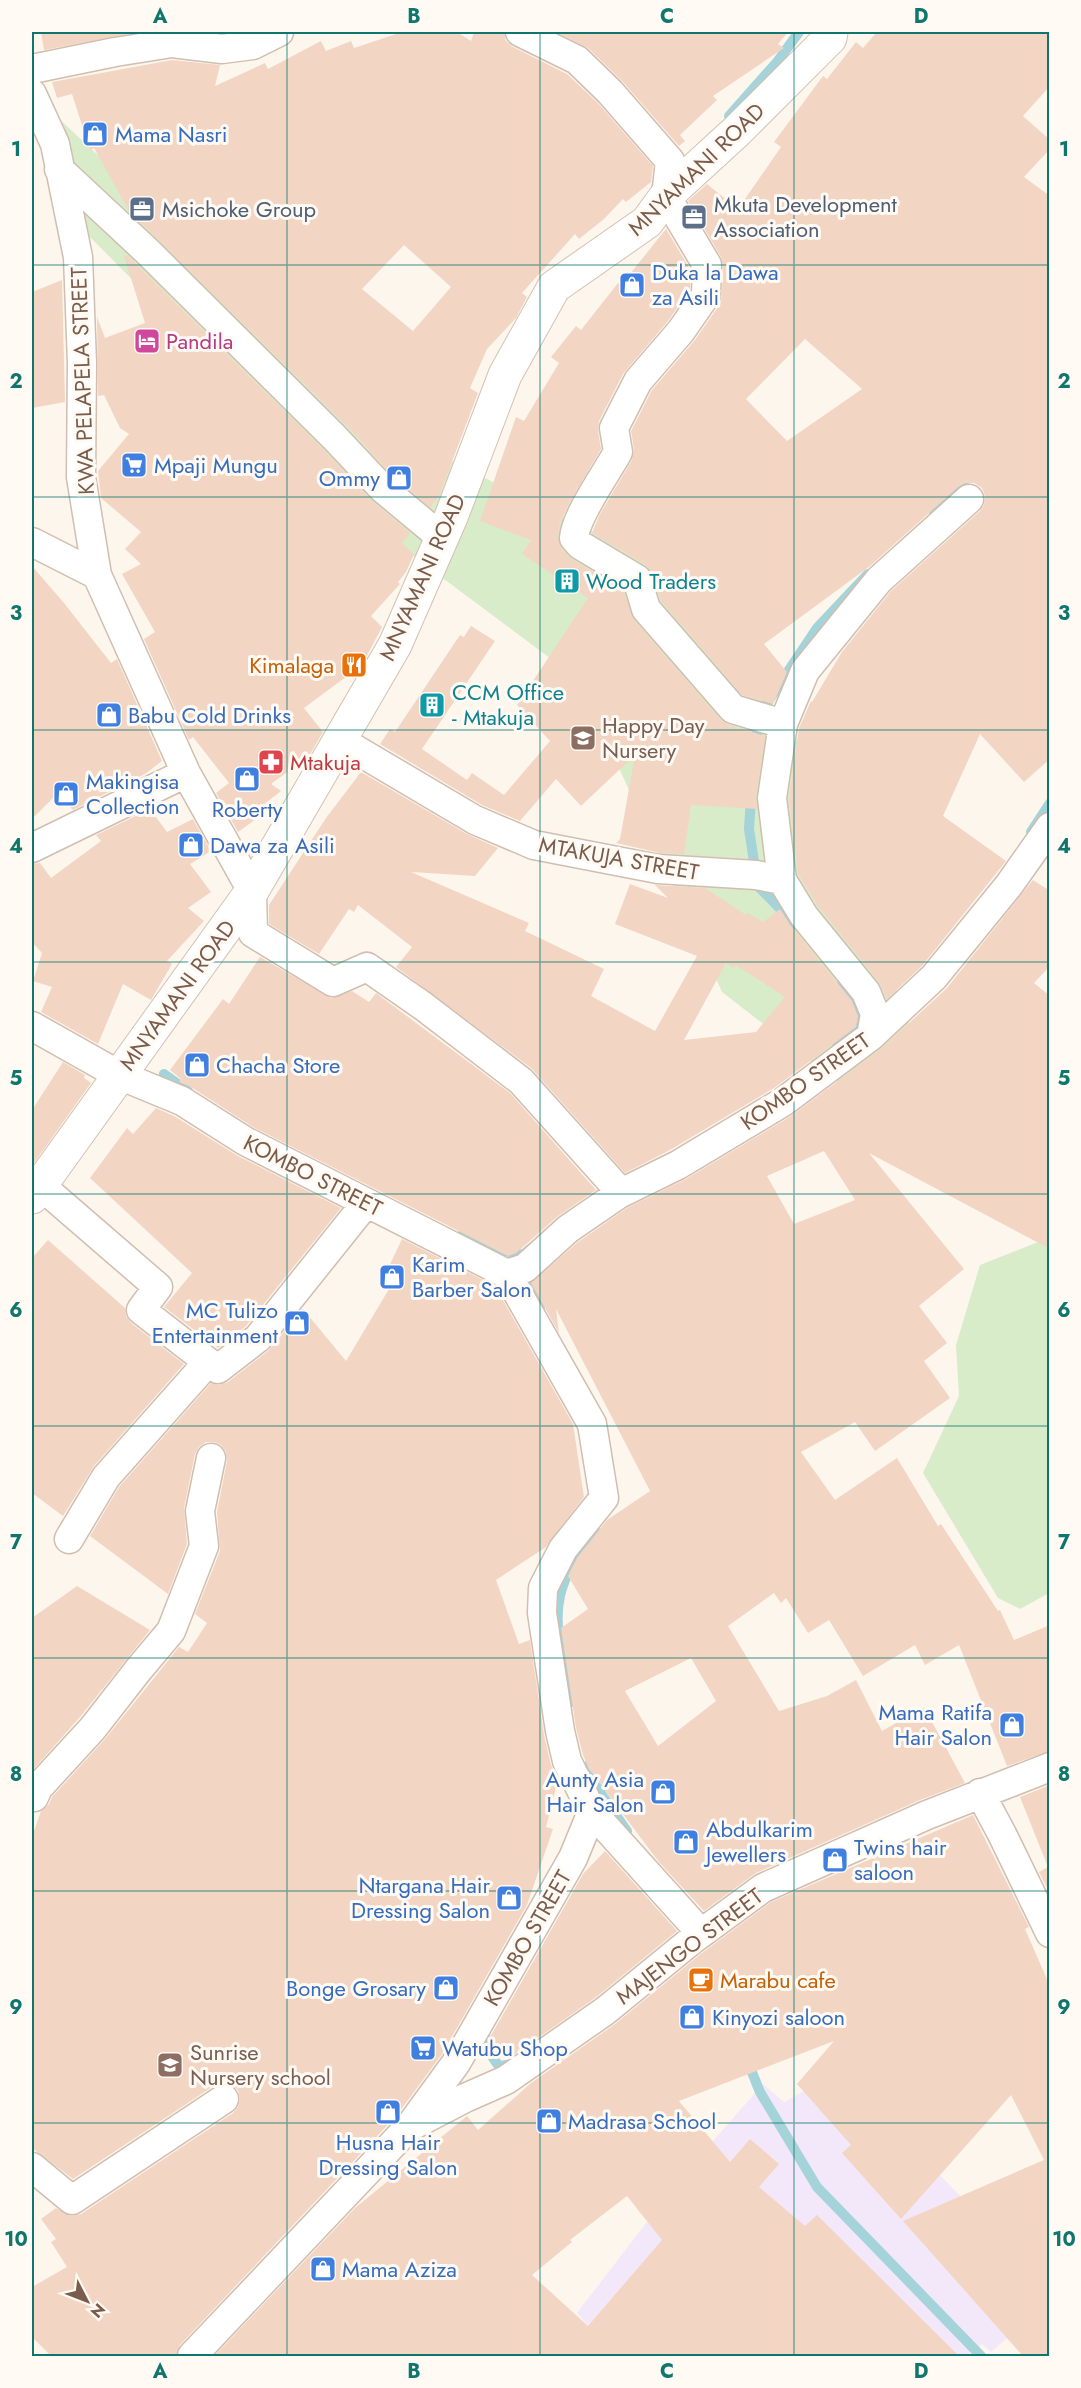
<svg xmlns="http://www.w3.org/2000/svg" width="1081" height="2388" viewBox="0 0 1081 2388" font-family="Jost,sans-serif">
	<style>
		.education { fill: #f3e8fa }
		.green { fill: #d8ecc9 }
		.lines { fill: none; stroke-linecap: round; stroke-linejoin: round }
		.stream { stroke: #a5d3da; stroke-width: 10 }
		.building { fill: #f3d5c3; fill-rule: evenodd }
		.street-casing { stroke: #d1beb0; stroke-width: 31 }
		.secondary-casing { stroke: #d6c0b0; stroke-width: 35 }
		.street { stroke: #fff; stroke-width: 28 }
		.secondary { stroke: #fff; stroke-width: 33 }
		.grid { fill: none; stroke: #0f766e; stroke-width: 1.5; stroke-opacity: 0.55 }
		.labels { text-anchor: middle; stroke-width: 6; stroke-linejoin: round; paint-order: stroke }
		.shop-label { font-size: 22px; fill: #366cbe; stroke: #fffaf3; text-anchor: start }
		.street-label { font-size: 22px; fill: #7a5c4d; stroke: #fffaf3 }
		.service-label { font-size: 22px; fill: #4e5e75; stroke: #fffaf3; text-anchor: start }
		.hotel-label { font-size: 22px; fill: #b23c85; stroke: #fffaf3; text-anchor: start }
		.culture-label { font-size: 22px; fill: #0d838f; stroke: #fffaf3; text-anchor: start }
		.food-label { font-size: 22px; fill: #c56008; stroke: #fffaf3; text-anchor: end }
		.education-label { font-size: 22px; fill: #785e54; stroke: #fffaf3; text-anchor: start }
		.health-label { font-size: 22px; fill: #be3a42; stroke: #fffaf3; text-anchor: start }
		.neatline { fill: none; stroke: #0f766e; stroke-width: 2 }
		.grid-label { font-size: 20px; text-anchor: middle; font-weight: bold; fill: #0f766e }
	</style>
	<rect width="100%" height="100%" fill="#fdf6ec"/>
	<path class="education" d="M818 2083 868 2103 1049 2285V2302L991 2352 982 2344 968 2356H615L577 2313 683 2175 763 2084 784 2102Z"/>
	<path class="green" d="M43 104 399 435 655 563 791 726 924 1060 842 1085 722 992 578 679 389 538 79 226Z
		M1049 1234V1593L1020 1609 998 1598 923 1473 959 1396 956 1345 980 1265 1038 1242Z"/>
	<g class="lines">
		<path class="stream" d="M729 116 777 62 799 32
			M934 512 969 476
			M755 748 759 715 817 628 868 574
			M751 797 749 829 755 868
			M1031 832 1050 803
			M755 883 796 925
			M837 1045 864 1023 842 981
			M164 1074 188 1091
			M460 1236 492 1248 523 1255 530 1249
			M530 1282 540 1307
			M573 1702C566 1668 552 1630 560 1596 565 1572 582 1550 595 1530
			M590 1763 600 1792 627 1831
			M485 2027C484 2043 489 2054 499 2066L515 2064
			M747 2060 760 2092 817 2187 981 2356"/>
	</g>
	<path class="building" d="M41 32H139L44 50Z
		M402 32H457L471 41 474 32H504L506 41 513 47 567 74 598 103 653 166 651 182 626 202 623 199 604 219 579 239 575 234 522 293 527 297 516 318 487 349 470 388 478 393 439 496 430 507 393 476 346 425 129 211 94 148 90 150 72 94 57 98 52 82 172 60 220 65 215 86 265 63 268 69 321 41 326 51 351 41 354 48ZM404 245 451 287 413 331 362 289Z
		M556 32H788L778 44 784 48 713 96 717 100 680 135 685 141 679 146 622 81 588 48Z
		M877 32H1050V86L1023 116 1050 140V149L1024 177 1050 196V759L1024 782 980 734 943 816 1006 861 922 966 887 999 879 982 818 906 798 874 789 798 799 728 811 701 812 702 842 652 891 591 980 511 984 505 985 496 982 488 974 483H965L958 487 870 566 764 644 787 672 773 704 742 695 661 601 653 574 646 565 592 533 600 514 632 460 634 449 631 431 652 390 695 340 720 304 722 296 723 266 721 257 688 201 707 184 738 209 781 147 774 142 823 76 827 79 856 42 863 48ZM805 339 862 389 787 441 746 399Z
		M666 229 690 269V290L668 321 623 374 599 421 598 431 601 449 571 500 560 523 558 535 561 548 571 559 623 590 634 620 721 720 728 725 765 736 756 796 757 809 691 805 684 854 660 853 616 843 620 839 635 755 581 806 556 779 520 821 482 805 380 744 390 729 395 732 460 635 464 637 471 626 495 641 422 749 467 780 472 773 504 795 550 741 517 705 588 598 522 554 531 540 480 521 516 417 524 421 559 363 551 357 576 326 581 330 618 283 621 285Z
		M127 255 322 448 370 499 410 533 402 543 414 554 406 572 398 582 400 584 371 616 382 627 362 665 304 708 323 732 309 756 271 784 281 791 252 814 256 819 238 832 216 793 229 783 193 737 189 740 144 639 155 632 122 574 141 564 125 549 141 532 101 498 98 471 129 434 120 428 104 395 98 396 97 317 105 338 145 323 124 256Z
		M62 280 65 402 32 408V292Z
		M32 566 64 603 111 663 117 659 162 761 145 774 73 810 58 793 32 819Z
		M361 772 467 834 498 848 475 876 411 872 529 923 525 931 604 969 591 996 655 1031 697 956 615 924 630 884 668 898 655 885 705 888 746 915 748 913 763 922 780 909 791 926 852 1001 858 1016 856 1027 774 1088 670 1150 625 1173 531 1068 396 967 412 947 358 905 354 912 349 909 319 954 269 924V905L326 818ZM726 963 734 968 736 965 785 997 756 1032 684 1040Z
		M150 809 167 832 193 819 211 851 190 864 211 892 188 908 204 921 167 961 172 964 151 1000 123 984 98 1044 41 1012 52 987 33 981 42 953 32 942V864L40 863 51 878 101 841 96 835Z
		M1033 880 1050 891V966L1034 983 1050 996V1249L869 1153 964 1269 919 1306 947 1343 924 1361 950 1398 875 1451 855 1422 801 1452 835 1500 897 1458 938 1526 941 1524 998 1611 1000 1610 1014 1640 1050 1625V1751L1007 1766 959 1645 925 1665 915 1645 863 1676 829 1620 808 1633 786 1598 781 1603 774 1593 728 1626 779 1711 827 1696 856 1680 882 1731 924 1707 965 1783 920 1800 756 1873 704 1911 659 1862 589 1769 583 1755 576 1728 561 1628 588 1609 568 1576 577 1558 607 1520 650 1491 556 1309 559 1333 531 1283 578 1242 627 1208 686 1179 791 1116 881 1049 947 988ZM824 1151 855 1200 794 1224 767 1176ZM691 1658 716 1701 658 1746 625 1691Z
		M260 957 331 998 352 991 369 1002 376 993 510 1093 596 1190 557 1217 516 1253 508 1256 253 1127 191 1087 179 1082 181 1079 170 1070 223 999 229 1004Z
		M63 1062 85 1075 84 1078 91 1083 32 1166V1110Z
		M156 1108 174 1116 238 1156 341 1208 246 1326 218 1348 164 1307 192 1273 90 1178 127 1128 133 1134Z
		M402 1239 495 1286 573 1424 584 1497 546 1547 496 1580 519 1644 530 1640 544 1735 551 1765 558 1780 546 1827 553 1829 527 1905 442 2054 397 2115 180 2345 176 2356H51L32 2337V2287L67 2267 51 2242 56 2239 41 2219 56 2208 70 2216 81 2214 233 2113 238 2107 240 2099 238 2090 232 2085 224 2083 215 2085 73 2179 32 2148V1837L41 1811 49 1804 52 1797 105 1739 179 1647 188 1652 207 1623 195 1614 220 1551 217 1512 227 1461 226 1452 221 1445 214 1442H206L199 1447 195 1454 184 1508 187 1544 168 1594 90 1536 119 1487 211 1383 219 1385 228 1382 268 1351 303 1309 346 1361 392 1284 383 1279Z
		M48 1240 125 1308 126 1316 131 1323 184 1364 94 1466 63 1516 32 1493V1258Z
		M77 1586 150 1630 80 1717 32 1771V1618Z
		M1050 1785V1894L1039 1872 1048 1867 1020 1797Z
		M973 1815 1029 1927 1025 1929 1050 1986V2356H1023L903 2221 1044 2160 1011 2095 901 2219 842 2153 851 2145 797 2084 834 2041 679 2101 730 2162 750 2139 779 2164 759 2187 805 2226 817 2215 959 2356H214L355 2208 467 2116 478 2130 531 2083 615 2024 702 1953 771 1902ZM627 2196 662 2240 588 2326 532 2275 572 2242 570 2240Z
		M605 1851 677 1931 595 1998 508 2059 489 2039 583 1874Z"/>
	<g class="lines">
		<defs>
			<path id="street" d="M520 32 577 60 610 92 670 161 666 196 707 265 706 295 681 331 638 381 614 428 618 452C607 472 575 517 574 538L580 545 637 579 646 609 733 709 783 724
				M32 69 115 52 172 43 222 49 253 45 279 32
				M32 94 55 144 78 257 82 363 81 477 97 575 186 773 252 891 253 933 333 982 367 967 423 1006 521 1081 617 1188 619 1194
				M59 169 148 252 334 437 382 488 442 538
				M32 542 97 575
				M338 739 475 820 534 845 658 869 756 875 782 880
				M32 848 186 773
				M32 1026 119 1075 182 1101 245 1141 507 1274 592 1424 604 1498 563 1549 543 1588 542 1613 560 1731 567 1761 592 1812 573 1858 456 2063 410 2126 192 2356
				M871 1036 875 1014 866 992 804 916 782 880 772 798 783 724 805 671 879 580 969 499
				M40 1185 158 1287 141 1310 208 1362
				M507 1274 525 1268 568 1229 619 1194 678 1165 783 1102 871 1036 934 977 1009 885 1050 827
				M69 1539 106 1477 208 1362 218 1369 258 1338 366 1203
				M980 1793 1002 1834 1050 1933
				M32 1795 34 1797 38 1788 93 1728 139 1669 171 1631 204 1546 200 1511 211 1458
				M592 1812 701 1933
				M415 2124 465 2098 506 2080 605 2011 692 1940 763 1888 927 1815 1050 1767
				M32 2167 72 2200 224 2099"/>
			<path id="secondary" d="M32 1197 252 891 395 645 451 517 505 375 554 287 647 222 666 196 738 130 830 38 831 32"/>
		</defs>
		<use href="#street" class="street-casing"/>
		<use href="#secondary" class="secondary-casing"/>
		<use href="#street" class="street"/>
		<use href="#secondary" class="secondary"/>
	</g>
	<path class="grid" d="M287 32V2356M540 32V2356M794 32V2356M32 265H1050M32 497H1050M32 730H1050M32 962H1050M32 1194H1050M32 1426H1050M32 1658H1050M32 1891H1050M32 2123H1050"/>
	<defs>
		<symbol id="shop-square" viewBox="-11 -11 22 22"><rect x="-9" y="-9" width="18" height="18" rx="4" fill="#3f7fe0" stroke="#fffaf3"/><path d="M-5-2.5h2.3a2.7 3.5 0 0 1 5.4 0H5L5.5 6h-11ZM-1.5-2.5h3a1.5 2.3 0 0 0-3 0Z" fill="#fff"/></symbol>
		<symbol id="office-square" viewBox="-11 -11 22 22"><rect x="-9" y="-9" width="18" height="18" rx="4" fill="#5c6f8a" stroke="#fffaf3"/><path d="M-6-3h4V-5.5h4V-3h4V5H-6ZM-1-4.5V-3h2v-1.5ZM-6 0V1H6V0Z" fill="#fff"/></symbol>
		<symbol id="hotel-square" viewBox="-11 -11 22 22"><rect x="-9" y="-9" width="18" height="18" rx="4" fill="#d1479c" stroke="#fffaf3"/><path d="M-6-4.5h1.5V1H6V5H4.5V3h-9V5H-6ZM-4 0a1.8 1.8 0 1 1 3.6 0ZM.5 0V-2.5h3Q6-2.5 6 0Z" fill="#fff"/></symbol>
		<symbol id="supermarket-square" viewBox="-11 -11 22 22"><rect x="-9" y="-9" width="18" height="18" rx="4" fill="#3f7fe0" stroke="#fffaf3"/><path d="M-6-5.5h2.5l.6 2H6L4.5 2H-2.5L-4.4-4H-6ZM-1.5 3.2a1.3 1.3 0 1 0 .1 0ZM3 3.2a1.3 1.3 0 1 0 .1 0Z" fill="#fff"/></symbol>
		<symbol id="building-square" viewBox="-11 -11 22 22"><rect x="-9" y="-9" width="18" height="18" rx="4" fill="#0f9aa8" stroke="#fffaf3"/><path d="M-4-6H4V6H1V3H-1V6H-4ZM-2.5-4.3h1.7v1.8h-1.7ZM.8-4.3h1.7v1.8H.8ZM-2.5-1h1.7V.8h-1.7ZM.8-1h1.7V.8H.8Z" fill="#fff"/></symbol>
		<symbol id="restaurant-square" viewBox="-11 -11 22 22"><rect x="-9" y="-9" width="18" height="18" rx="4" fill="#e8710a" stroke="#fffaf3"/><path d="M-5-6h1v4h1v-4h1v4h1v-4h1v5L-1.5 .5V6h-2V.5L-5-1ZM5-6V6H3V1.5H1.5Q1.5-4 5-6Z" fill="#fff"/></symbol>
		<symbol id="school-square" viewBox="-11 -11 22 22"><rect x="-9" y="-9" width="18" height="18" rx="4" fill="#8d6e63" stroke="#fffaf3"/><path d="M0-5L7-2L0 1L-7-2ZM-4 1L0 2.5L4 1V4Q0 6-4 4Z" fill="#fff"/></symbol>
		<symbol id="pharmacy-square" viewBox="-11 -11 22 22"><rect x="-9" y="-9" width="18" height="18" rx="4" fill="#e0444e" stroke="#fffaf3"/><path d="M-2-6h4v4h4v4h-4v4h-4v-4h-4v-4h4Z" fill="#fff"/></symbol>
		<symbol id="cafe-square" viewBox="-11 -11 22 22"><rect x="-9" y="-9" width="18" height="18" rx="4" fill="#e8710a" stroke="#fffaf3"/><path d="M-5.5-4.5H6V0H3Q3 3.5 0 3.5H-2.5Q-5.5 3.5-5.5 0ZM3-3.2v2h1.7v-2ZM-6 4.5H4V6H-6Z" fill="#fff"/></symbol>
	</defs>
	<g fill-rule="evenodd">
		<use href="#shop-square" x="80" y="119" width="30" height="30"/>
		<use href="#office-square" x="127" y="194" width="30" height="30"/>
		<use href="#office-square" x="679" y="202" width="30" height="30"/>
		<use href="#shop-square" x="617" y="270" width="30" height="30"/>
		<use href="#hotel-square" x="132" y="326" width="30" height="30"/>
		<use href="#supermarket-square" x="119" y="450" width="30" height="30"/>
		<use href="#shop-square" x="384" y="463" width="30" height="30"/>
		<use href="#building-square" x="552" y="566" width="30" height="30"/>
		<use href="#restaurant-square" x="339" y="650" width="30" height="30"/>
		<use href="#building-square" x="417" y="690" width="30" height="30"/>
		<use href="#shop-square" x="94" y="700" width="30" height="30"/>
		<use href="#school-square" x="568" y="723" width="30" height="30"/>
		<use href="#pharmacy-square" x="256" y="747" width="30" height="30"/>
		<use href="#shop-square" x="232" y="764" width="30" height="30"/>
		<use href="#shop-square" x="51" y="779" width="30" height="30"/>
		<use href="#shop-square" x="176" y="830" width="30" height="30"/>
		<use href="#shop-square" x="182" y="1050" width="30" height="30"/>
		<use href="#shop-square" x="377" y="1262" width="30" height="30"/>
		<use href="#shop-square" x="282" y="1308" width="30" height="30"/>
		<use href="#shop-square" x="997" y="1710" width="30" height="30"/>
		<use href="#shop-square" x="648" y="1777" width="30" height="30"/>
		<use href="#shop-square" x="671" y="1827" width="30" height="30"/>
		<use href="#shop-square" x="820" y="1845" width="30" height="30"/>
		<use href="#shop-square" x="494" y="1883" width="30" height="30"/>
		<use href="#cafe-square" x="686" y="1965" width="30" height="30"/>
		<use href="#shop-square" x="431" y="1973" width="30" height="30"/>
		<use href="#shop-square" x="677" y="2002" width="30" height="30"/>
		<use href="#supermarket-square" x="408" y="2033" width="30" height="30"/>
		<use href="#school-square" x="155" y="2050" width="30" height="30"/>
		<use href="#shop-square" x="373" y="2097" width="30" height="30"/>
		<use href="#shop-square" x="534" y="2106" width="30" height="30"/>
		<use href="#shop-square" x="308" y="2254" width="30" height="30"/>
	</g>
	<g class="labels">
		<g class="shop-label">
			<text x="115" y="142">Mama Nasri</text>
			<text x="652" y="280">Duka la Dawa<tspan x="652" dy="25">za Asili</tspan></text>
			<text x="154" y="473">Mpaji Mungu</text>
			<text x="380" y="486" text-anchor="end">Ommy</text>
			<text x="128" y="723">Babu Cold Drinks</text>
			<text x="86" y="789">Makingisa<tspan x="86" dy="25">Collection</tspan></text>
			<text x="247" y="817" text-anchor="middle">Roberty</text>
			<text x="210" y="853">Dawa za Asili</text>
			<text x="216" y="1073">Chacha Store</text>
			<text x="412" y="1272">Karim<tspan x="412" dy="25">Barber Salon</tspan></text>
			<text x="278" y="1318" text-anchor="end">MC Tulizo<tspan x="278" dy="25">Entertainment</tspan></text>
			<text x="992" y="1720" text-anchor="end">Mama Ratifa<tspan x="992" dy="25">Hair Salon</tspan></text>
			<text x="644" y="1787" text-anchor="end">Aunty Asia<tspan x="644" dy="25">Hair Salon</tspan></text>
			<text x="706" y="1837">Abdulkarim<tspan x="706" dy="25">Jewellers</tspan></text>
			<text x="854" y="1855">Twins hair<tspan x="854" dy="25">saloon</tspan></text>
			<text x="490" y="1893" text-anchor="end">Ntargana Hair<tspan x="490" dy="25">Dressing Salon</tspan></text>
			<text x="426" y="1996" text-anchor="end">Bonge Grosary</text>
			<text x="712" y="2025">Kinyozi saloon</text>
			<text x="442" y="2056">Watubu Shop</text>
			<text x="568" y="2129">Madrasa School</text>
			<text x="388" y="2150" text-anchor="middle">Husna Hair<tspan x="388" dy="25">Dressing Salon</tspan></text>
			<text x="342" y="2277">Mama Aziza</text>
		</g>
		<g class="street-label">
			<text transform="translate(696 169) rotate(-44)" y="8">MNYAMANI ROAD</text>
			<text transform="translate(82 381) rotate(-92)" y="8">KWA PELAPELA STREET</text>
			<text transform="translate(422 577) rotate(-66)" y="8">MNYAMANI ROAD</text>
			<text transform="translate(619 858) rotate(10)" y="8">MTAKUJA STREET</text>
			<text transform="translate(177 995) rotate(-54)" y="8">MNYAMANI ROAD</text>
			<text transform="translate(805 1081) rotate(-35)" y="8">KOMBO STREET</text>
			<text transform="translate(313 1175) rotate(27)" y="8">KOMBO STREET</text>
			<text transform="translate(527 1938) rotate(-60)" y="8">KOMBO STREET</text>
			<text transform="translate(689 1946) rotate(-37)" y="8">MAJENGO STREET</text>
		</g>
		<g class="service-label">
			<text x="714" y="212">Mkuta Development<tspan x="714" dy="25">Association</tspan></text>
			<text x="162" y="217">Msichoke Group</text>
		</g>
		<g class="hotel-label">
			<text x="166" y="349">Pandila</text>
		</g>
		<g class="culture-label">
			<text x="586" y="589">Wood Traders</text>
			<text x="452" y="700">CCM Office<tspan x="452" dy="25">- Mtakuja</tspan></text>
		</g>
		<g class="food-label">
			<text x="334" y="673">Kimalaga</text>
			<text x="720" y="1988" text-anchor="start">Marabu cafe</text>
		</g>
		<g class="education-label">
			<text x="602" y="733">Happy Day<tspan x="602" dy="25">Nursery</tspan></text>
			<text x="190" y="2060">Sunrise<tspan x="190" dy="25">Nursery school</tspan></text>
		</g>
		<g class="health-label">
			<text x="290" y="770">Mtakuja</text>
		</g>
	</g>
	<rect width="1081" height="2388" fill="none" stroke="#fffaf3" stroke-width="66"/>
	<g transform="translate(87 2301) rotate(132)" stroke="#fffaf3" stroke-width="4.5" paint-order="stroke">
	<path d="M0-4.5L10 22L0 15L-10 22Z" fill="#7a5c4d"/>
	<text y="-9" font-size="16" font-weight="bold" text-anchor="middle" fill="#7a5c4d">N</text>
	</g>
	<rect x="33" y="33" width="1015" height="2322" class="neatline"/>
	<g class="grid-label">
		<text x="160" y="23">A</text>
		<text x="414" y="23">B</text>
		<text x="667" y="23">C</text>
		<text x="921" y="23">D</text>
		<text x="16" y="156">1</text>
		<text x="1064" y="156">1</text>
		<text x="16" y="388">2</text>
		<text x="1064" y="388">2</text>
		<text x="16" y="620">3</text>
		<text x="1064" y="620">3</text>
		<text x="16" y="853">4</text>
		<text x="1064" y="853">4</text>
		<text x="16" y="1085">5</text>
		<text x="1064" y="1085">5</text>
		<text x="16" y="1317">6</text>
		<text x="1064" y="1317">6</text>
		<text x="16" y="1549">7</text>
		<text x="1064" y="1549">7</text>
		<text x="16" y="1781">8</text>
		<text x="1064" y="1781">8</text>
		<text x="16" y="2014">9</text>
		<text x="1064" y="2014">9</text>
		<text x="16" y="2246">10</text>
		<text x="1064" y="2246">10</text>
		<text x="160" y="2378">A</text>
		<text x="414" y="2378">B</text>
		<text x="667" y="2378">C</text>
		<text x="921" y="2378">D</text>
	</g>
</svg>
